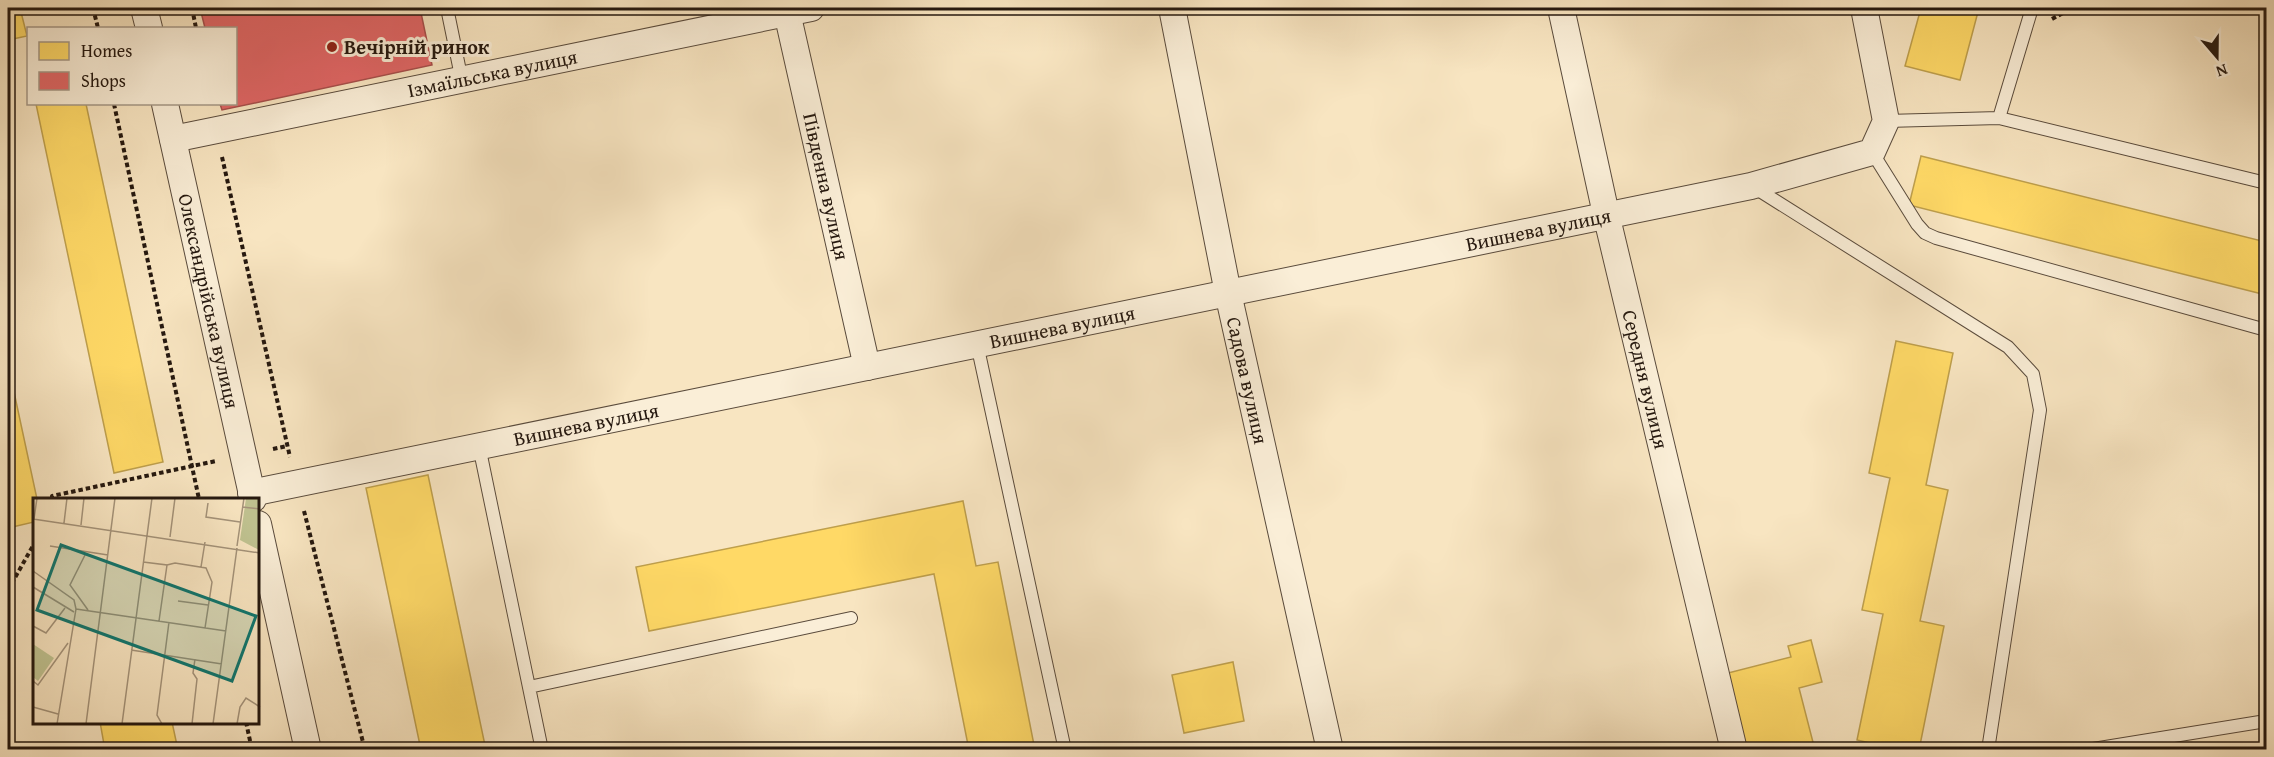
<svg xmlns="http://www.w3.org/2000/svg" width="2274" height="757" viewBox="0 0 2274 757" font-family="'Gentium Book Plus',serif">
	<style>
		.homes { fill: #ffd966; stroke: #be9f4c; stroke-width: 1.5 }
		.shops { fill: #e06666; stroke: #a84f4c; stroke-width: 1.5 }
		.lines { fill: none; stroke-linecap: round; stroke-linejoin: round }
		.lane-casing { stroke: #5a4b3c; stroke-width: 14 }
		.street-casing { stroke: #5a4b3c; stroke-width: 28 }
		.path { stroke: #25180f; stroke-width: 4; stroke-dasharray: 4.5 3; stroke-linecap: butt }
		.lane { stroke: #faeed7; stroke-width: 12 }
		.street { stroke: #faeed7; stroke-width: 26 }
		.poi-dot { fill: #8f2418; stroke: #faeed7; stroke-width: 2 }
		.labels { text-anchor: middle; stroke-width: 6; stroke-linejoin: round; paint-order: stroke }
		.poi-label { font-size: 20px; font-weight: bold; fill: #25180f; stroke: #faeed7; text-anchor: start }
		.street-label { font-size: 20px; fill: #25180f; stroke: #faeed7 }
		.inset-road { fill: none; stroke: #a4937a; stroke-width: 1.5 }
		.view { fill: #0f766e; fill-opacity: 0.15; stroke: #0f766e; stroke-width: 3 }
		.inset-edge { fill: none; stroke: #25180f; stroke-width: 3 }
	</style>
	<rect width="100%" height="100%" fill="#f8e5c1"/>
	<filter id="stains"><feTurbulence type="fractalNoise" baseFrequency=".00333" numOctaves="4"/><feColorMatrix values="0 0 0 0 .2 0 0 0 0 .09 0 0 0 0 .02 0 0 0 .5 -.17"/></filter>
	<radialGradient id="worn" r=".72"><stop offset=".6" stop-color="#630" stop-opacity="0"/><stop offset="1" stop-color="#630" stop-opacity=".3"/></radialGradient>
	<path class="homes" d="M8 8H20L27 36 8 40Z
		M1921 8H1979L1960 80 1905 66Z
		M36 104H86L163 462 114 473Z
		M1921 156 2266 242V295L1909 205Z
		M1896 341 1953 353 1926 485 1948 490 1920 621 1944 626 1919 750H1900L1857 740 1883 614 1862 610 1890 478 1869 473Z
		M8 364 37 499H34V522L8 528Z
		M428 475 486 750H421L366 488Z
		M963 501 976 566 998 562 1035 750H969L934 574 649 631 636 567Z
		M1811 640 1822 682 1799 688 1815 750H1747L1728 673 1791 657 1788 646Z
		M1233 662 1244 721 1184 733 1172 675Z
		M100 722H172L178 750H105Z"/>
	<path class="shops" d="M200 8H420L432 65 222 110 220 104H236V28H205Z"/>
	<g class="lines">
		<defs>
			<path id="lane" d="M447 8 462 81
				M1999 118 2032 8
				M1886 121 1999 118 2266 183
				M1872 152 1917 224 1925 233 1936 238 2266 330
				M1752 186 2008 347 2033 374 2040 410 1988 750
				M977 344 1065 750
				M479 446 542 750
				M529 687 851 618
				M2087 750 2266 721"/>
			<g id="street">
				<path d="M144 8 149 28"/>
				<path id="s1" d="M786 8 867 367"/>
				<path id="s2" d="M1172 8 1228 293 1330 750"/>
				<path id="s3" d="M1561 8 1606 214 1734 750"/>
				<path id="s4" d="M165 104 253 499"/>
				<path id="s5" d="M173 139 811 8"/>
				<path id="s6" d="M251 493 1751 186 1872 152 1886 121 1864 8"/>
				<path d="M258 524 308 750"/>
			</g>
		</defs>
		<use href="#lane" class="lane-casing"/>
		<use href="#street" class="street-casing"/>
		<path class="path" d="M93 8 98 28
			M192 8 196 28
			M2052 19 2072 8
			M114 104 199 499
			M222 157 290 457
			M273 449 287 446
			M52 499V496L216 461
			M304 511 365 750
			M8 590 34 544
			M246 722 252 750"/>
		<use href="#lane" class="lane"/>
		<use href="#street" class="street"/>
	</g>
	<circle class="poi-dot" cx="332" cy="47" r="6"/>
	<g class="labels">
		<g class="poi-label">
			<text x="344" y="54">Вечірній ринок</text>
		</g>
		<g class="street-label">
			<text dy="7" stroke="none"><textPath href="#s5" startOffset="326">Ізмаїльська вулиця</textPath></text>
			<text dy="7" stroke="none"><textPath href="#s1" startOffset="183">Південна вулиця</textPath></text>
			<text dy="7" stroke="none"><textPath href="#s6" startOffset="1314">Вишнева вулиця</textPath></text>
			<text dy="7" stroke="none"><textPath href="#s4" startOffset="202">Олександрійська вулиця</textPath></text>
			<text dy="7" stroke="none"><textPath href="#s6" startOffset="828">Вишнева вулиця</textPath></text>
			<text dy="7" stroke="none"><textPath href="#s2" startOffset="380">Садова вулиця</textPath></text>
			<text dy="7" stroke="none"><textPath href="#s3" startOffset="381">Середня вулиця</textPath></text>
			<text dy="7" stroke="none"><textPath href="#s6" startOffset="342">Вишнева вулиця</textPath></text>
		</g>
	</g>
	<g transform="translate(33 498)">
		<rect width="226" height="226" fill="#f8e5c1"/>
		<path d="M213 0H226V52L207 42ZM0 146 21 160 5 183 0 179Z" fill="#c0c391"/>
		<path class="inset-road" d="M175 5 173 19 207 24M209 9 227 11M0 21 227 55M1 21 4 0M31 25 34 0M48 27 51 0M137 39 142 0M17 48 75 57M204 48 211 0M53 55 37 87 55 112M110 64 134 67 126 123M134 67 142 65 173 70 179 84 172 130M168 69 172 44M0 73 41 102 43 111M0 89 41 114M145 103 175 107M43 111 193 133M0 128 13 135 32 110M98 152 189 166M0 183 5 187 35 145M0 209 25 216M24 226 43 111M53 226 82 0M89 226 119 0M129 226 124 217 136 124M159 226 164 181 160 175 162 161M180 226 204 50M204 226 207 209 213 200 227 209"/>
		<path class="view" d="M28 47 223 118 199 183 4 112Z"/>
		<rect width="226" height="226" class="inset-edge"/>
	</g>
	<rect width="2274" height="757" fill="none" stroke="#f8e5c1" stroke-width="30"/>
	<rect x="9" y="9" width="2256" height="739" fill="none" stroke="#25180f" stroke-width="3"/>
	<rect x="15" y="15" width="2244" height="727" fill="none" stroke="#25180f" stroke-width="1.5"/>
	<rect x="27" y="27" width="210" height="78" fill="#faeed7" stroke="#a59887" stroke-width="1.5"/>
	<rect x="39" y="42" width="30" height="18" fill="#ffd966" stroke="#a59887" stroke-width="1.5"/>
	<text x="81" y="57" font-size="18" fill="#25180f">Homes</text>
	<rect x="39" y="72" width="30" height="18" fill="#e06666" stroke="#a59887" stroke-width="1.5"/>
	<text x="81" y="87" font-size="18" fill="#25180f">Shops</text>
	<g transform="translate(2217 57) rotate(160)" stroke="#faeed7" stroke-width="4.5" paint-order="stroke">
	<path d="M0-4.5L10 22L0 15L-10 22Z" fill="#25180f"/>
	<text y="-9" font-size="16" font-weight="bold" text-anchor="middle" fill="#25180f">N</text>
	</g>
	<rect width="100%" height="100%" filter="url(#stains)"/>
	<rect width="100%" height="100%" fill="url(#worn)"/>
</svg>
